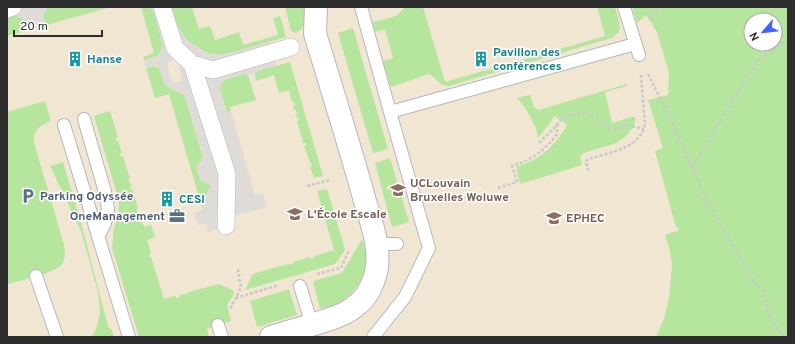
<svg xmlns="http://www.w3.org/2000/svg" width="795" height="344" viewBox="0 0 795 344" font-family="Overpass,sans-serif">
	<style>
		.education { fill: #f0e6d1; fill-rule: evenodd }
		.green { fill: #b6e59e; fill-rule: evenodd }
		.plaza { fill: #dfdcd8; fill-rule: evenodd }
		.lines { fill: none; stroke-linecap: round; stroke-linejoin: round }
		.service-casing { stroke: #b4b7c1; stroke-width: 14 }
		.pedestrian-casing { stroke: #b4b7c1; stroke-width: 18 }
		.minor-casing { stroke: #b4b7c1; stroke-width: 24 }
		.path { stroke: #c9c9c9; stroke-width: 2.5; stroke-dasharray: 3 2; stroke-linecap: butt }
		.service { stroke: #fff; stroke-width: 12 }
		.pedestrian { stroke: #fff; stroke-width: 17 }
		.minor { stroke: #fff; stroke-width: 22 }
		.labels { text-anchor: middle; stroke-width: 3; stroke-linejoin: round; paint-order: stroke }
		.culture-label { font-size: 12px; font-weight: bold; fill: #0d838f; stroke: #fff; text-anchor: start }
		.education-label { font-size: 12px; font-weight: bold; fill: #785e54; stroke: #fff; text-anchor: start }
		.service-label { font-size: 12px; font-weight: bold; fill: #4e5e75; stroke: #fff; text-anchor: start }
	</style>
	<rect width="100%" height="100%" fill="#efe9e1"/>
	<path class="education" d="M7 7H788V337H7ZM751 20H775V44H751Z"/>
	<path class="green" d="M48 7H111L46 25 43 15Z
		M141 7H147L153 10 163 46 158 56 144 60 143 57 154 53Z
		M171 7H192L199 29 210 26 215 40 239 32 243 45 278 35 273 18 280 16 286 37 231 53 216 55 210 54 192 44 186 39 178 27Z
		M285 7H306C305 17 307 28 296 33L291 31Z
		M405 7H423L445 82 605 36 597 7H615L619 21 620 30 616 35 612 38 449 86C440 87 437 78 429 74L391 87 383 61 393 58 385 29 375 32 371 23 396 16 400 13Z
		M632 7H788V337H656L665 316 669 298 672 265 670 251 665 235 679 230 675 224 655 151 663 148 648 100 668 95 669 73 657 32 646 15 637 23ZM751 20H775V44H751Z
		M15 15 27 21 30 30 7 36V17Z
		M353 28 388 149 373 153 338 33Z
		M290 62 323 176 314 178 310 167 312 166 311 163H310L304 146H306V143H303L297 121 299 120 298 117H296L295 114H297L296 110H294L293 106 295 105 294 102H292L289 90 279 93 274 75 256 81 255 73 257 71Z
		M154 66 159 68 165 85 185 96 211 186 201 204 169 94 155 98 146 68Z
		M244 74 248 75 256 100 230 107 231 111 227 112 219 87 224 80Z
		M627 84V86L605 92 612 123 635 116C636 123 633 128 629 133 616 148 598 146 582 154L580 158 582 165 520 184 516 167C541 159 554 147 567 125L555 116 538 138 536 128 526 109 517 98 530 95 534 107 538 110Z
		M45 101 51 121C39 126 34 129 34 143L64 245C65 251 66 258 62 264 56 273 19 281 7 284V112Z
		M110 111 118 137 116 138V141H119V144L122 153H120L121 157 123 156 130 179 128 180 132 186H130L131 190 132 189 138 208H137L138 214H140L144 227 151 225 155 237 147 240 151 253 149 254 150 258 151 257 164 299 176 296V298L180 297V295L189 293V292L219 284 232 290 234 292 233 296 227 305 231 321 207 329 209 337H139L112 248 114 229 118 214 119 207V201L94 116Z
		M390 158 409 222 392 227 375 163Z
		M63 162 82 226 108 326 112 330 114 337H91L94 333 97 327 100 311 98 292 81 231 51 168 50 166Z
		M327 189 345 250 335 264 245 290 253 274 283 265V266L289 263 290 265 293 264V262L310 257 311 259 314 258V256L334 250 317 191Z
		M362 239C365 247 367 256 366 264 364 281 350 298 335 305 330 307 325 308 320 309L313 281 342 273Z
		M289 289 297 315 257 327 250 301Z"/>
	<path class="plaza" d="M7 7H48L43 15 46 25 30 30 27 21 15 15Z
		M147 7H171L178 27 186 39 192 44 210 54 216 55 231 53 269 42 277 65 257 71 255 73 248 75 244 74 224 80 219 87 227 112 231 111 255 195 263 193 267 207 231 217 233 224 208 232 206 223 198 225 194 213 202 210 201 204 211 186 200 180 196 167 203 158 185 96 165 85 159 68 154 66 146 68 144 60 158 56 163 46 153 10ZM175 60 178 62 182 78 180 81 175 83 172 81 167 65 168 62Z"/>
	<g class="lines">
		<defs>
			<path id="service" d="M361 7 390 112 635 44
				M624 7 639 55
				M84 119 105 192 108 209 105 223 98 237
				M64 125 129 337
				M377 244H397
				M36 276 57 337
				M300 286 312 325
				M218 325 222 337
				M373 337 405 297 429 248 390 112"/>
			<path id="pedestrian" d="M162 7 175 48 192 64 213 70 291 47
				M7 9 13 7
				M192 64 227 174 226 226"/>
			<path id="minor" d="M271 337C284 333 298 329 311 325 327 320 345 316 358 304 368 296 375 281 377 267 380 242 369 217 363 194 348 141 332 89 316 37L315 33 316 7"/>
		</defs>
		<use href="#service" class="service-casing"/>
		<use href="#pedestrian" class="pedestrian-casing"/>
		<use href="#minor" class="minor-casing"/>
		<path class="path" d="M651 20 655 12 661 7
			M648 74 669 116 705 197 751 278 763 291 772 323 782 334 787 337
			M539 143 557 125 562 118 566 116 579 113 587 114 610 128 617 129 627 125 644 129
			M692 168 756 62 788 39
			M588 171 586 161 589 159C604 154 628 150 638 138 642 134 644 129 645 124L641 75
			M307 186 330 180
			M498 188 517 182 512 166C532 160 544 151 557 134V125
			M238 269 241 288 236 298 279 285
			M317 274 341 268 349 250
			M231 309V307L236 298"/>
		<use href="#service" class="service"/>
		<use href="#pedestrian" class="pedestrian"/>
		<use href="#minor" class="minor"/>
	</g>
	<defs>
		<symbol id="building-bare" viewBox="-9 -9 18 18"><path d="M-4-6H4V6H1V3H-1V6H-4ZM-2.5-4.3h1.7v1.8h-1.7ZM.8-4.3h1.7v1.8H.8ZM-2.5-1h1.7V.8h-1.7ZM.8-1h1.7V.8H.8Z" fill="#0f9aa8" stroke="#fff" stroke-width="2.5" paint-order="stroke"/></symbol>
		<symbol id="university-bare" viewBox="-9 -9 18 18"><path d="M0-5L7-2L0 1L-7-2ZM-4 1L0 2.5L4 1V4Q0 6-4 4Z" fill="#8d6e63" stroke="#fff" stroke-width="2.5" paint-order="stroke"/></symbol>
		<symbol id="parking-bare" viewBox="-9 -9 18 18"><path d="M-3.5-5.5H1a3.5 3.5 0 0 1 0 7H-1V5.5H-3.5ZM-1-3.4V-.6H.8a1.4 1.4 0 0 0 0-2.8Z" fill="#5c6f8a" stroke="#fff" stroke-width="2.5" paint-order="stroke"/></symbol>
		<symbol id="school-bare" viewBox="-9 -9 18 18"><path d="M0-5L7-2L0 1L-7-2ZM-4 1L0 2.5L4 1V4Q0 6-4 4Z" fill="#8d6e63" stroke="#fff" stroke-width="2.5" paint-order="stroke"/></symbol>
		<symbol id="office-bare" viewBox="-9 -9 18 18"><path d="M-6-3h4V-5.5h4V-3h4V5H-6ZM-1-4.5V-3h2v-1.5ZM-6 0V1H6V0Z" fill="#5c6f8a" stroke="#fff" stroke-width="2.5" paint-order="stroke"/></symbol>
	</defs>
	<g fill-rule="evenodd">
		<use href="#building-bare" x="64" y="48" width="22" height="22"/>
		<use href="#building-bare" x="470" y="48" width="22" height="22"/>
		<use href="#university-bare" x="387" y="179" width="22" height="22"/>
		<use href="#parking-bare" x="17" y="185" width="22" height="22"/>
		<use href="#building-bare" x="156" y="188" width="22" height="22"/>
		<use href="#school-bare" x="284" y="203" width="22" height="22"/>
		<use href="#office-bare" x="166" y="205" width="22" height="22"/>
		<use href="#university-bare" x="543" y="207" width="22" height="22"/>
	</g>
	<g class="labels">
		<g class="culture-label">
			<text x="493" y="56">Pavillon des<tspan x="493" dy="14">conférences</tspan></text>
			<text x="87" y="63">Hanse</text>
			<text x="179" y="203">CESI</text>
		</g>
		<g class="education-label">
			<text x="410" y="187">UCLouvain<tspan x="410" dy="14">Bruxelles Woluwe</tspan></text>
			<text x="307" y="218">L'École Escale</text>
			<text x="566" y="222">EPHEC</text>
		</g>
		<g class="service-label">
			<text x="40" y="200">Parking Odyssée</text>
			<text x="165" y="220" text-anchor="end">OneManagement</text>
		</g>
	</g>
	<rect width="795" height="344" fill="none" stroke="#2e2e2e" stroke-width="16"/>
	<g transform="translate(763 32) rotate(242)"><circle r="19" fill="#ffffff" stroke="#ababab"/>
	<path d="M0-3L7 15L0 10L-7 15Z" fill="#4264fb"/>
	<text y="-6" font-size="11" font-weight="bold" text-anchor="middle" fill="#2e2e2e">N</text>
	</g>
	<path d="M14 30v6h88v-6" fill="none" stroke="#2e2e2e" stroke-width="2"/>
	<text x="20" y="30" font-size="12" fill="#2e2e2e" stroke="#ffffff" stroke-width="3" paint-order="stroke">20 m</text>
</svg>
